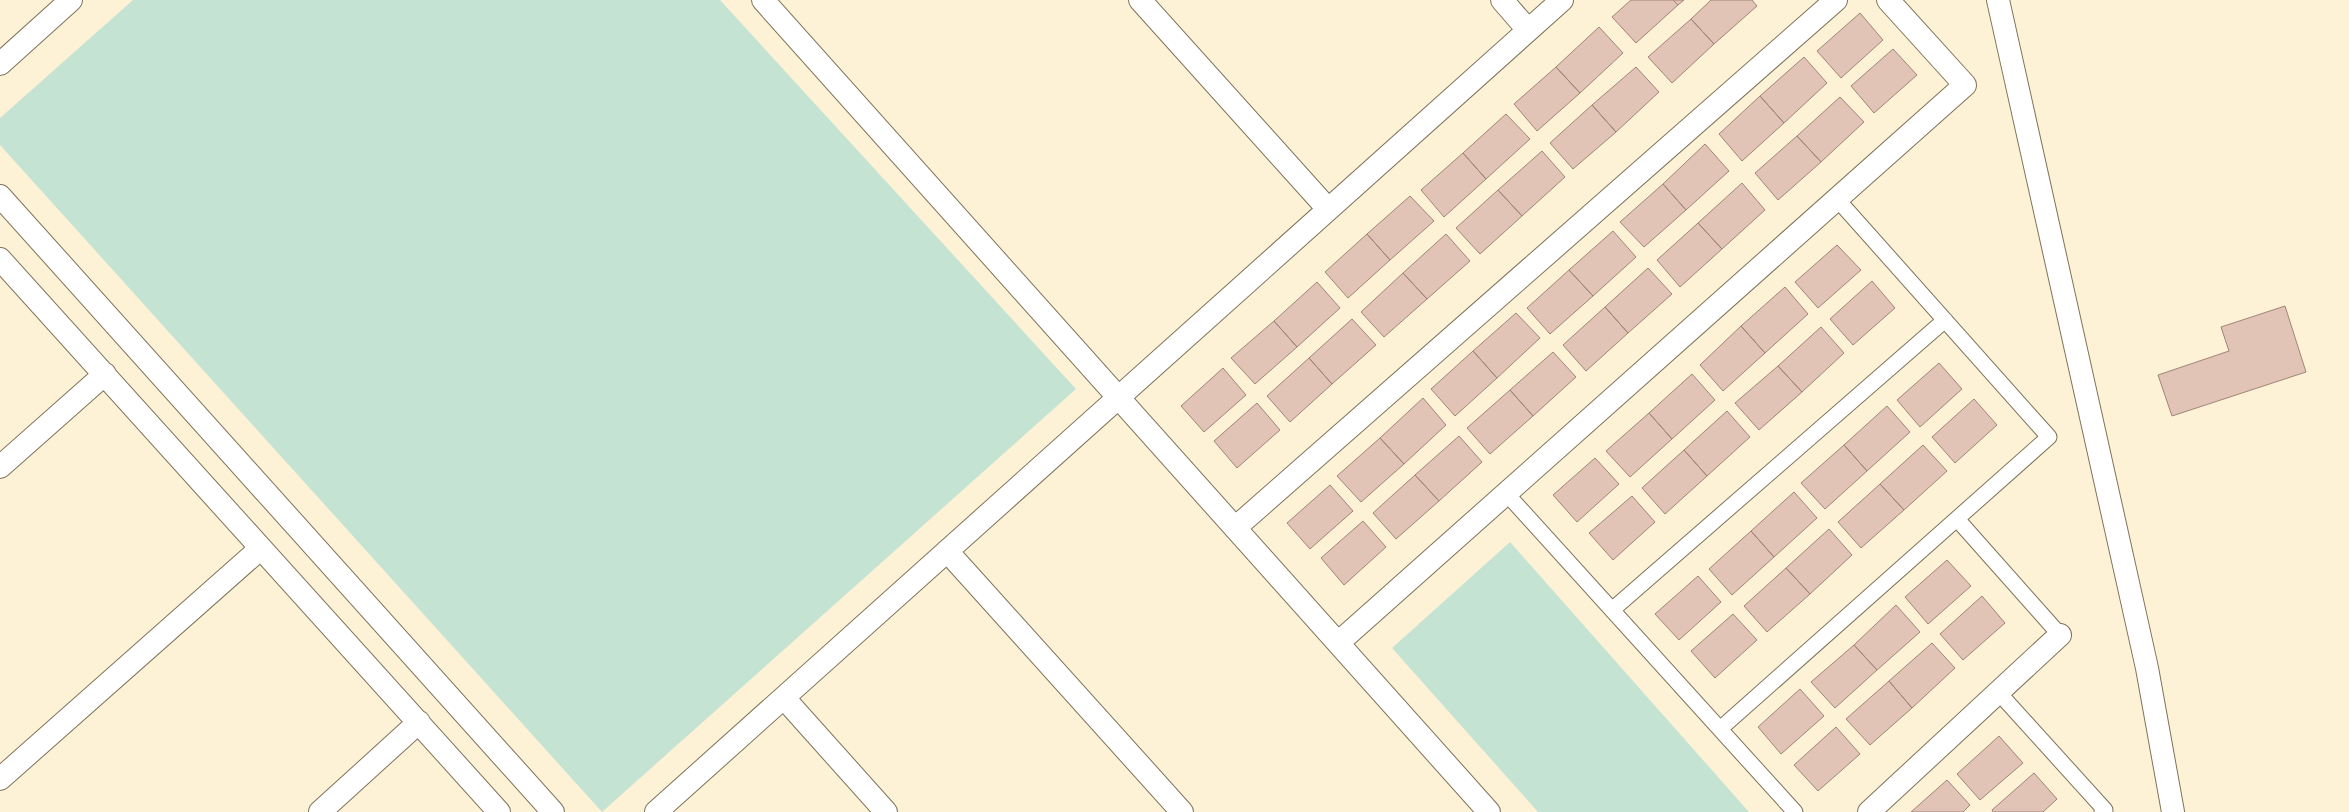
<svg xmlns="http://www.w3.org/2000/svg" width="2349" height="812" viewBox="0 0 2349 812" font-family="Inter,sans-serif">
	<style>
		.green { fill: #c5e3d3 }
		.building { fill: #e2c4b7; stroke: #9f8478 }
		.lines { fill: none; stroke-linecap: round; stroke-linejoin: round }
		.lane-casing { stroke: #7e735b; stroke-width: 17 }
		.street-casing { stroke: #7e735b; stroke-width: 24 }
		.secondary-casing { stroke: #7e735b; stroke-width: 24 }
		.lane { stroke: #fff; stroke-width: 15 }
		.street { stroke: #fff; stroke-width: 22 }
		.secondary { stroke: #fff; stroke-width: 22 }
	</style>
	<rect width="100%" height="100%" fill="#fef2d6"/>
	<path class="green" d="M133 0H720L1076 389 602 812 0 145V118Z
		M1510 542 1749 812H1538L1392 648Z"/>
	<path class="building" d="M1631 0H1673L1678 5 1636 43 1612 17Z
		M1673 0H1684L1678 5Z
		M1711 0H1752L1757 6 1714 44 1691 19Z
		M1860 13 1883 40 1841 78 1817 51Z
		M1691 19 1714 44 1672 83 1648 57Z
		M1599 27 1623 53 1580 93 1556 67Z
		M1893 49 1917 75 1874 113 1851 86Z
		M1804 57 1827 83 1784 123 1760 96Z
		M1556 67 1580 93 1537 131 1514 104Z
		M1636 67 1659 92 1616 132 1592 105Z
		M1760 96 1784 123 1742 161 1719 134Z
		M1840 97 1864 122 1821 162 1797 136Z
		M1592 105 1616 132 1573 169 1550 143Z
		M1506 114 1530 139 1486 179 1463 153Z
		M1797 136 1821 162 1778 200 1755 173Z
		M1705 144 1729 171 1686 210 1663 184Z
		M1542 151 1565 177 1522 216 1498 190Z
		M1463 153 1486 179 1444 217 1421 190Z
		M1742 183 1765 210 1722 249 1698 223Z
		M1663 184 1686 210 1644 247 1620 222Z
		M1498 190 1522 216 1480 254 1456 228Z
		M1410 196 1434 221 1390 260 1367 234Z
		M1698 223 1722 249 1680 287 1657 260Z
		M1613 231 1636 257 1593 296 1569 270Z
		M1367 234 1390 260 1348 298 1325 272Z
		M1446 234 1470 261 1427 299 1403 273Z
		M1837 245 1861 270 1818 308 1795 282Z
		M1648 268 1672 294 1628 333 1605 307Z
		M1569 270 1593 296 1550 334 1527 308Z
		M1403 273 1427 299 1384 337 1361 312Z
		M1872 281 1895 308 1853 345 1830 319Z
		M1317 282 1340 308 1297 347 1274 321Z
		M1785 287 1808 314 1765 353 1741 326Z
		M2285 306 2306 372 2172 416 2158 375 2229 351 2221 327Z
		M1605 307 1628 333 1586 371 1563 345Z
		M1516 313 1540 338 1497 378 1473 351Z
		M1352 319 1376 345 1332 384 1309 358Z
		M1274 321 1297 347 1255 384 1231 358Z
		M1741 326 1765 353 1723 391 1700 365Z
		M1821 327 1844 353 1802 392 1778 366Z
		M1473 351 1497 378 1455 416 1431 389Z
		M1553 352 1576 377 1533 416 1510 390Z
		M1309 358 1332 384 1290 422 1267 396Z
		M1939 363 1962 389 1920 427 1897 400Z
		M1778 366 1802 392 1759 430 1735 403Z
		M1223 368 1246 395 1204 432 1181 406Z
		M1692 374 1715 400 1672 439 1649 413Z
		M1510 390 1533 416 1490 454 1467 428Z
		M1423 398 1446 425 1404 464 1380 438Z
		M1974 399 1997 425 1955 463 1932 437Z
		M1257 403 1280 430 1237 468 1214 441Z
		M1887 406 1910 432 1867 471 1844 445Z
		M1727 411 1750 437 1707 476 1684 450Z
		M1649 413 1672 439 1630 477 1606 451Z
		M1459 436 1482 462 1439 501 1415 475Z
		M1380 438 1404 464 1361 502 1337 476Z
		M1844 445 1867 471 1825 509 1801 483Z
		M1923 445 1947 471 1904 510 1880 484Z
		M1684 450 1707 476 1665 514 1642 488Z
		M1595 458 1619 484 1577 522 1553 495Z
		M1415 475 1439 501 1396 539 1373 513Z
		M1880 484 1904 510 1861 548 1838 522Z
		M1330 485 1353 511 1310 549 1287 523Z
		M1794 492 1817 518 1774 557 1751 531Z
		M1632 496 1655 522 1613 560 1589 533Z
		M1363 521 1386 547 1344 585 1321 558Z
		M1829 529 1852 555 1810 594 1786 568Z
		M1751 531 1774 557 1732 595 1709 569Z
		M1947 560 1971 586 1928 624 1905 597Z
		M1786 568 1810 594 1767 632 1744 606Z
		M1698 576 1721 602 1679 640 1655 614Z
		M1982 596 2005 623 1963 660 1940 634Z
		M1896 605 1920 632 1877 670 1854 645Z
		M1733 614 1757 640 1715 678 1691 651Z
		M1932 643 1955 668 1912 708 1889 681Z
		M1854 645 1877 670 1835 708 1811 682Z
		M1889 681 1912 708 1870 745 1846 719Z
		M1800 689 1824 716 1781 754 1758 727Z
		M1836 727 1860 754 1818 791 1794 765Z
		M1999 736 2023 763 1980 800 1957 774Z
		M2034 773 2057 799 2043 812H1993L1992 810Z
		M1947 780 1970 805 1963 812H1911Z"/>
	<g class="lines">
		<defs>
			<path id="lane" d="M1506 493 1795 812
				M1957 519 2060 635
				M1612 610 1945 320
				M1999 693 2105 810 2102 812
				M1720 729 2049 437 1837 199"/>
			<path id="street" d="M763 0 1489 812
				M1140 0 1328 209
				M1502 0 1528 30
				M0 64 71 0
				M0 196 553 812
				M0 259 499 812
				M0 467 105 374
				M1235 528 1836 0
				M947 551 1182 812
				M1338 643 1965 85 1888 0
				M784 698 886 812
				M0 779 261 548
				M320 812 419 722
				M656 812 1562 0
				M1869 812 2060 635"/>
			<path id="secondary" d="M1998 0 2147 668 2173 812"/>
		</defs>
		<use href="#lane" class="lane-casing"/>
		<use href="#street" class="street-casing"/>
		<use href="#secondary" class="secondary-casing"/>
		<use href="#lane" class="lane"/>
		<use href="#street" class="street"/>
		<use href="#secondary" class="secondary"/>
	</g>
</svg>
